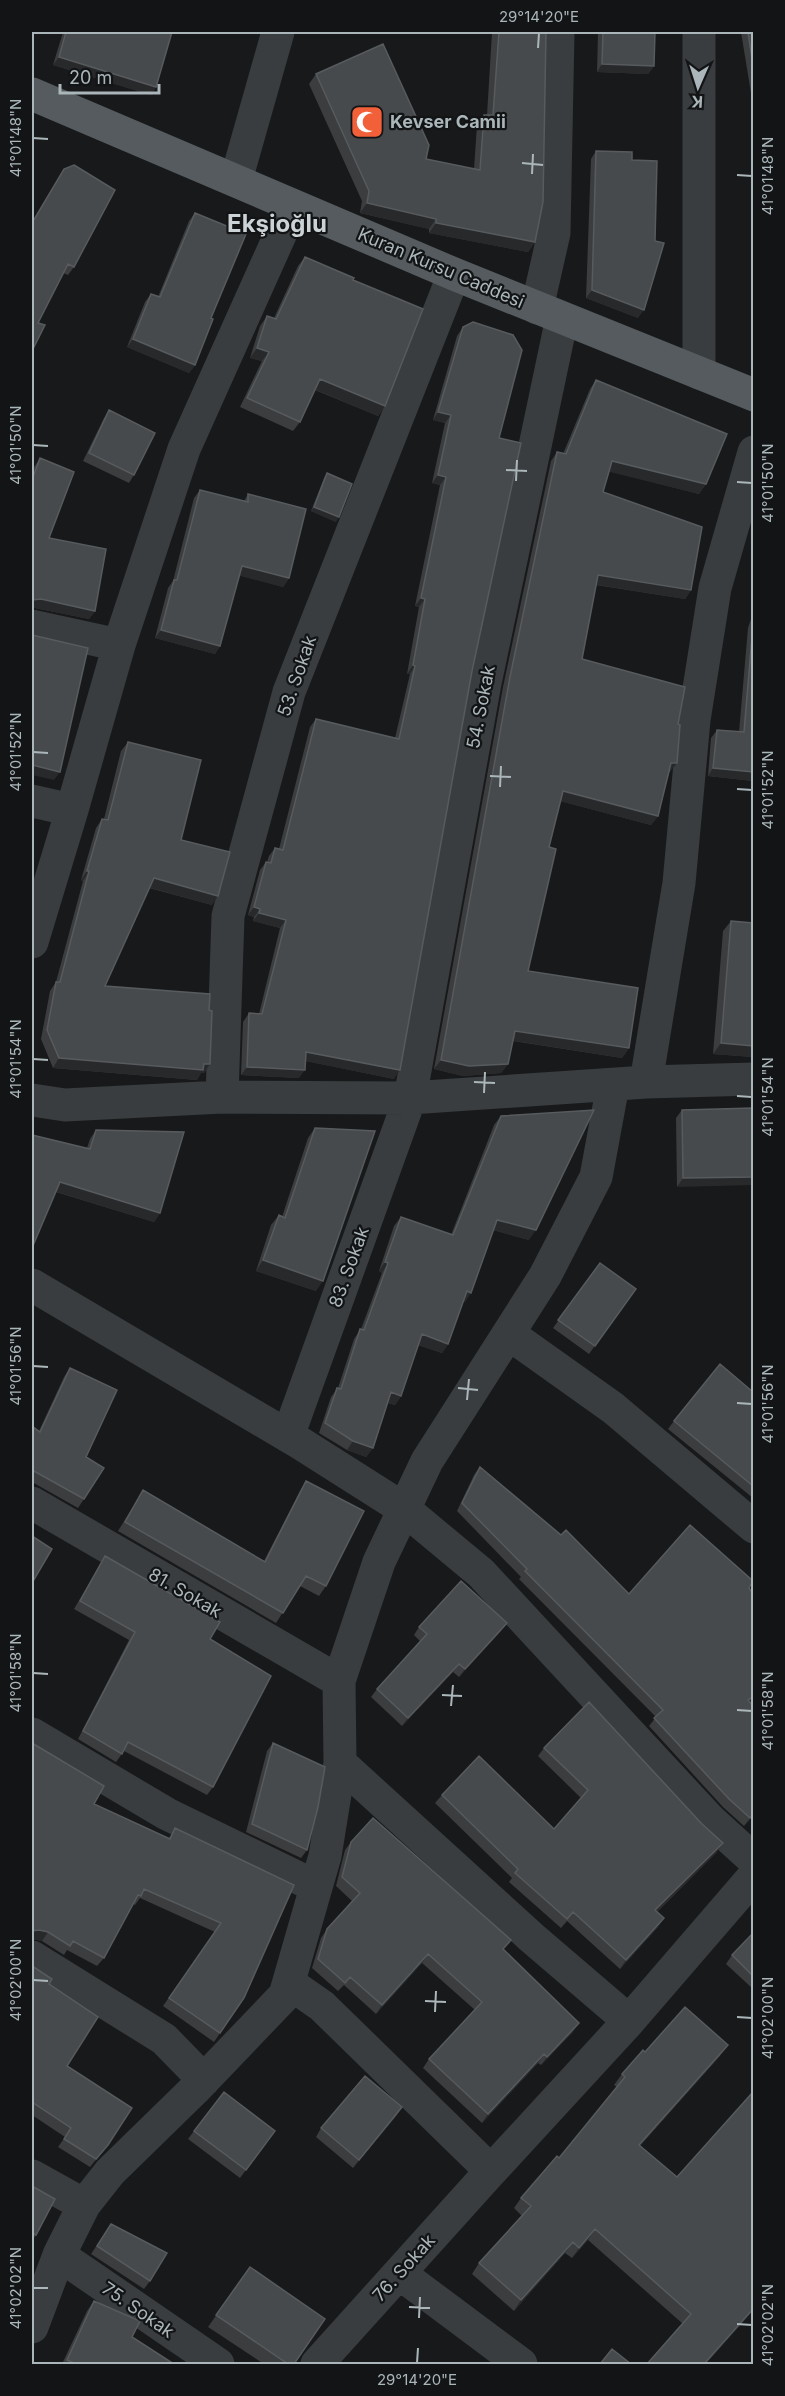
<svg xmlns="http://www.w3.org/2000/svg" width="785" height="2396" viewBox="0 0 785 2396" font-family="Inter,sans-serif">
	<style>
		.lines { fill: none; stroke-linecap: round; stroke-linejoin: round }
		.minor { stroke: #393d3f; stroke-width: 33 }
		.major { stroke: #555b5e; stroke-width: 33 }
		.wall { fill: #3b3d3f }
		.shaded-wall { fill: #28292b }
		.building { fill: #474a4c; stroke: #575b5e; stroke-width: 1.5 }
		.ticks { fill: none; stroke: #aab6ba; stroke-width: 2 }
		.labels { text-anchor: middle; stroke-width: 4.5; stroke-linejoin: round; paint-order: stroke }
		.poi-label { font-size: 18px; font-weight: bold; fill: #aab6ba; stroke: #131415; text-anchor: start }
		.street-label { font-size: 18px; fill: #aab6ba; stroke: #131415 }
		.district-label { font-size: 24px; font-weight: bold; fill: #cbd3d6; stroke: #131415 }
		.neatline { fill: none; stroke: #aab6ba; stroke-width: 2 }
		.ticks-label { font-size: 15px; text-anchor: middle; fill: #aab6ba }
	</style>
	<rect width="100%" height="100%" fill="#18191a"/>
	<g class="lines">
		<path class="minor" d="M236 180 278 32
			M537 308 554 233 558 32
			M699 373V32
			M32 626 119 645
			M32 801 72 810
			M32 942 72 810 119 645 184 449 293 206
			M646 1082 679 883 694 720 715 588 754 452
			M222 1097 228 916 289 692 454 274
			M32 1100 65 1105 222 1097 410 1098 646 1082 754 1079
			M32 1285 300 1443 404 1509 481 1573 710 1820 754 1860
			M509 1334 613 1408 754 1527
			M288 1436 410 1098 485 683 562 318
			M32 1503 339 1681
			M32 1734 167 1814 315 1886
			M340 1763 531 1937 629 2021
			M32 1957 164 2039 204 2080
			M289 1983 322 2006 491 2171 629 2021 754 1876
			M32 2176 84 2205
			M59 2255 218 2364
			M399 2273 521 2364
			M32 2327 59 2255 84 2205 110 2172 194 2090 285 1995 325 1856 340 1763 339 1681 379 1562 427 1461 545 1276 596 1177 613 1085
			M317 2364 491 2171"/>
		<path class="major" d="M32 94 454 274 754 395"/>
	</g>
	<path class="wall" d="M63 32H172L156 87 151 95 53 65Z
		M492 32H546L535 242 528 252 429 233V229L360 213 362 201 309 84 316 74 426 159 474 169 477 125 484 115H487Z
		M598 32H655L654 66 648 74 597 72Z
		M741 32H753V92L751 93Z
		M596 151 638 318 586 298 591 159Z
		M64 169 74 267 68 275 63 273 38 323 32 351V222Z
		M753 196V206L751 199Z
		M195 213 211 318 195 365 189 373 127 347 145 302 151 294 158 297 189 221Z
		M305 257 353 280 385 406 378 416 315 390 300 422 293 431 240 407 262 361 250 358 260 326 267 316 274 318 298 266Z
		M463 327 499 438 472 671 394 1079 306 1061 299 1078 241 1075 243 1022 249 1013 259 1014 280 928 253 921 254 917 248 915 260 870 266 862H267L269 856 275 848 279 849 310 727 316 719 395 738 410 674H407L419 607 415 606 440 485 432 483 445 423 433 420 457 336Z
		M596 380 706 484 699 494 609 471 603 492 691 590 685 599 596 585 582 659 678 724 670 772H669L658 816 651 825 560 801 549 847 528 971 629 1048 622 1058 513 1041 508 1064 501 1073 463 1076 434 1069 503 687 551 461 557 452 563 454 590 389Z
		M109 410 134 475 129 483 83 461 104 418Z
		M40 458 49 538 95 611 89 619 35 608H32V473L34 467Z
		M327 473 336 522 311 511 324 478Z
		M200 490 244 501 248 494 289 578 283 587 239 575 220 646 215 654 155 638 168 588 173 581 194 498Z
		M753 613V781L708 776 711 738 717 730 739 732 748 628Z
		M128 742 181 840 212 905 149 888 105 986 209 1010 210 1064 204 1073H201L197 1080 53 1068 41 1039 50 991 56 982 83 881 81 880 96 828 102 819H104L121 751Z
		M731 921 753 1057 713 1054 723 931Z
		M753 1108 677 1187 676 1118 682 1110Z
		M501 1116 529 1240 493 1230 465 1302H463L448 1344 442 1353 418 1345 401 1396 395 1405 388 1403 373 1448 366 1457 347 1450 319 1433 331 1397 338 1388 354 1339 361 1329 382 1273 379 1271 394 1226 401 1217 451 1235 494 1125Z
		M315 1128 316 1291 256 1271 271 1225 279 1215 282 1217 308 1138Z
		M96 1130 160 1213 154 1222 56 1192 32 1135 87 1148 90 1139Z
		M600 1263 636 1289 589 1354 553 1328Z
		M70 1368 86 1457 84 1499 78 1508 32 1482V1426L39 1431 64 1377Z
		M753 1392V1498L668 1429 674 1421Z
		M480 1467 629 1594 749 1588 753 1594V1701L751 1703 753 1816 744 1826 723 1807 649 1726 656 1717 519 1579 521 1577 457 1511 474 1475Z
		M306 1481 326 1586 319 1596 300 1586 276 1623 118 1531 137 1500 143 1490 264 1561 300 1491Z
		M105 1556 210 1639 213 1787 207 1795 124 1751 116 1762 78 1739 129 1640 74 1609Z
		M419 1627 501 1631 459 1677 453 1672 402 1726 371 1697 377 1689 421 1642 414 1635Z
		M32 1743 94 1804 169 1838 175 1828 294 1885 244 1998 214 2042 163 2006 215 1932 140 1898 135 1905 133 1904 104 1958 97 1966 67 1950 64 1955 42 1941 32 1939Z
		M273 1743 307 1850 301 1858 246 1832 267 1751Z
		M544 1748 717 1852 657 1912 658 1927 620 1969 567 1921 561 1928 509 1882 512 1878 435 1803 442 1795 554 1829 581 1798 538 1756Z
		M351 1842 504 1950 573 2032 541 2065 538 2063 482 2123 423 2068 429 2059 475 2010 422 1963 376 2014 344 1985 338 1991 312 1968 321 1938 327 1929 352 1901 336 1886 345 1850Z
		M753 1933V1989L726 1964 732 1955Z
		M32 1966 49 1984 67 2066 102 2153 90 2167 58 2147 65 2137 32 2115Z
		M645 2052 720 2056 640 2146 753 2311 683 2324 588 2240 572 2258 565 2253 514 2311 472 2274 479 2263 522 2216 514 2208 521 2198 559 2158 617 2087 614 2085 622 2074Z
		M397 2115 353 2168 316 2137 321 2128Z
		M194 2131H275L240 2178 188 2139Z
		M32 2186 36 2235 32 2241Z
		M111 2224 150 2281 144 2289 91 2254Z
		M250 2267 294 2364H264L208 2327Z
		M94 2301 132 2337 174 2364H62L87 2311Z"/>
	<path class="shaded-wall" d="M59 57 156 87 151 95 53 65Z
		M602 64 654 66 648 74 597 72Z
		M367 203 436 219 429 229 360 213Z
		M436 223 535 242 528 252 429 233Z
		M592 290 644 310 638 318 586 298Z
		M133 339 195 365 189 373 127 347Z
		M257 348 269 352 262 361 250 358Z
		M320 379 385 406 378 416 314 389Z
		M438 412 451 415 445 423 433 420Z
		M612 461 706 484 699 494 606 471Z
		M438 475 446 477 440 485 432 483Z
		M314 507 339 517 336 522 311 511Z
		M242 566 289 578 283 587 236 575Z
		M598 575 691 590 685 599 592 584Z
		M421 598 425 599 419 607 415 606Z
		M41 599 95 611 89 619 35 608H32V600Z
		M161 630 220 646 215 654 155 638Z
		M413 665 415 666 410 674H407Z
		M671 763H677L670 772H665Z
		M32 765 60 772 54 780 32 775Z
		M713 768 753 772V781L708 776Z
		M563 791 658 816 651 825 556 800Z
		M87 871H89L83 881 81 880Z
		M154 878 218 896 212 905 147 887Z
		M254 907 260 909 254 917 248 915Z
		M259 913 286 920 280 928 253 921Z
		M515 1031 629 1048 622 1058 509 1040Z
		M721 1043 753 1046V1057L713 1054Z
		M306 1052 400 1070 394 1079 300 1060Z
		M59 1058 204 1064H210L204 1073H201L197 1080 53 1068Z
		M441 1060 508 1064 501 1073 463 1076 434 1069Z
		M247 1067 305 1070 299 1078 241 1075Z
		M753 1177V1185L677 1187 683 1178Z
		M60 1182 160 1213 154 1222 54 1191Z
		M497 1220 536 1230 529 1240 490 1229Z
		M263 1260 323 1281 316 1291 256 1271Z
		M385 1262 388 1263 382 1273 379 1271Z
		M467 1291 471 1293 465 1302 461 1301Z
		M422 1334 448 1344 442 1353 415 1344Z
		M391 1392 401 1396 395 1405 385 1402Z
		M353 1441 373 1448 366 1457 347 1450Z
		M507 1623 501 1631 459 1677 465 1669Z
		M459 1664 453 1672 402 1726 408 1718Z
		M753 1697V1701L743 1708 748 1700Z
		M753 1814V1816L744 1826Z
		M723 1843 717 1852 649 1919 655 1910Z
		M664 1918 658 1927 620 1969 626 1960Z
		M39 1930 48 1932 42 1941 32 1939V1931Z
		M428 1954 422 1963 376 2014 382 2005Z
		M579 2023 573 2032 541 2065 547 2057Z
		M728 2045 720 2056 631 2156 639 2145Z
		M544 2054 538 2063 482 2123 488 2114Z
		M402 2107 397 2115 353 2168 359 2160Z
		M108 2145 102 2153 90 2167 96 2159Z
		M595 2229 588 2240 572 2258 579 2248Z
		M573 2242 565 2253 514 2311 521 2300Z
		M753 2309V2311L706 2364H704Z"/>
	<path class="building" d="M66 32H172L156 87 59 57Z
		M499 32H546L543 202 535 242 436 223V219L367 203 369 191 316 74 383 44 429 145 426 159 480 170 484 115H493Z
		M603 32H655L654 66 602 64Z
		M748 32H753V66Z
		M596 151 632 152V160L657 161 655 241 664 243 644 310 592 290Z
		M74 165 115 190 74 267 68 264 38 323 45 325 32 351V223L64 169Z
		M195 213 246 234 211 318 213 319 195 365 133 339 151 294 160 297Z
		M305 257 354 278 353 280 423 309 385 406 320 379 300 422 247 398 269 352 257 348 267 316 276 319Z
		M473 322 513 335 522 350 499 438 521 443 472 671 400 1070 306 1052 305 1070 247 1067 249 1013 262 1014 286 920 259 913 260 909 254 907 266 862 271 863 275 848 283 850 316 719 399 739 415 666 413 665 425 599 421 598 446 477 438 475 451 415 438 412 463 327Z
		M596 380 727 434 706 484 612 461 603 492 702 527 691 590 598 575 582 659 685 687 678 724 680 725 677 763H671L658 816 563 791 549 847 556 849 528 971 638 988 629 1048 515 1031 508 1064 469 1066 441 1060 510 677 557 452 566 454Z
		M109 410 155 433 134 475 89 453Z
		M40 458 74 472 49 538 106 549 95 611 41 599 32 600V480Z
		M327 473 352 484 339 517 314 507Z
		M200 490 248 502V494L306 509 289 578 242 566 220 646 161 630 174 580H177Z
		M753 625V772L713 768 717 730 744 732Z
		M32 635 88 648 60 772 32 765Z
		M128 742 201 760 181 840 230 852 218 896 154 878 105 986 210 994 209 1010 212 1011 210 1064H204L203 1070 59 1058 47 1030 56 982H60L89 871H87L102 819 108 820Z
		M731 921 753 923V1046L721 1043Z
		M753 1108V1177L683 1178 682 1110Z
		M594 1110 536 1230 497 1220 471 1293 467 1291 448 1344 422 1334 401 1396 391 1392 373 1448 353 1441 325 1423 337 1388 341 1389 360 1329 364 1330 388 1263 385 1262 401 1217 453 1235 501 1116Z
		M315 1128 375 1131 323 1281 263 1260 279 1215 285 1218Z
		M96 1130 184 1132 160 1213 60 1182 32 1248V1135L90 1149Z
		M600 1263 636 1289 595 1346 558 1320Z
		M720 1364 753 1392V1486L674 1421Z
		M70 1368 117 1390 86 1457 104 1468 84 1499 32 1470V1426L40 1432Z
		M480 1467 561 1535 566 1530 629 1594 690 1525 753 1581 749 1588 753 1594V1697L748 1700 753 1706V1814L750 1818 729 1799 654 1718 663 1710 525 1571 527 1569 462 1503Z
		M306 1481 364 1511 326 1586 306 1576 283 1613 125 1522 143 1490 265 1562Z
		M32 1536 52 1549 32 1583Z
		M105 1556 220 1622 210 1639 271 1676 213 1787 128 1742 122 1754 83 1731 135 1632 80 1601Z
		M461 1581 507 1623 465 1669 459 1664 408 1718 377 1689 427 1634 419 1627Z
		M589 1702 702 1824 723 1843 655 1910 664 1918 626 1960 573 1912 567 1919 515 1873 518 1869 442 1795 479 1756 554 1829 588 1790 544 1748Z
		M32 1743 104 1786 94 1804 170 1839 175 1828 294 1885 244 1998 220 2033 169 1998 221 1923 144 1889 141 1896 138 1895 104 1958 73 1941 70 1946 48 1932 39 1930 32 1931Z
		M273 1743 325 1767 318 1807 307 1850 252 1824Z
		M373 1818 511 1940 503 1949 579 2023 547 2057 544 2054 488 2114 429 2059 482 2002 428 1954 382 2005 350 1977 345 1983 318 1959 327 1929 360 1893 342 1877 351 1842Z
		M753 1933V1976L732 1955Z
		M32 1966 52 1979 49 1984 98 2017 67 2066 132 2108 108 2145 96 2159 64 2139 71 2128 32 2102Z
		M685 2007 728 2045 639 2145 677 2177 753 2092V2309L704 2364H647L691 2314 595 2229 579 2248 573 2242 521 2300 479 2263 531 2206 521 2198 557 2156 559 2158 625 2077 622 2074 643 2050 645 2052Z
		M365 2076 402 2107 359 2160 321 2128Z
		M224 2092 275 2131 246 2170 194 2131Z
		M32 2186 55 2199 36 2235 32 2232Z
		M111 2224 167 2253 150 2281 97 2246Z
		M250 2267 325 2319 294 2364H288L216 2315Z
		M94 2301 140 2321 132 2337 174 2364H77L67 2360Z
		M612 2349 631 2364H600Z"/>
	<path class="ticks" d="M538 48 539 33M33 138 48 139M522 163 543 165M532 174 533 154M737 175 752 176M33 445 48 446M506 470 527 471M516 481 517 460M737 482 752 483M33 752 48 753M490 776 511 777M500 787 501 766M737 789 752 790M33 1059 48 1060M474 1082 495 1083M484 1093 485 1072M737 1096 752 1097M33 1366 48 1367M458 1388 478 1390M467 1400 469 1379M737 1403 752 1404M33 1673 48 1674M442 1695 462 1696M451 1706 453 1685M737 1710 752 1711M33 1980 48 1981M425 2001 446 2002M435 2012 436 1991M737 2017 752 2018M33 2288H48M409 2307 430 2308M419 2318 420 2297M737 2324 752 2325M417 2363 418 2348"/>
	<defs>
		<symbol id="mosque-square" viewBox="-11 -11 22 22"><rect x="-9" y="-9" width="18" height="18" rx="4" fill="#f16039" stroke="#131415"/><path d="M3.5-4.9A6 6 0 1 0 3.5 4.9A5 5 0 1 1 3.5-4.9Z" fill="#fff"/></symbol>
	</defs>
	<g fill-rule="evenodd">
		<use href="#mosque-square" x="348" y="103" width="38" height="38"/>
	</g>
	<g class="labels">
		<g class="poi-label">
			<text x="390" y="128">Kevser Camii</text>
		</g>
		<g class="street-label">
			<text transform="translate(441 268) rotate(23)" y="6">Kuran Kursu Caddesi</text>
			<text transform="translate(297 676) rotate(-71)" y="6">53. Sokak</text>
			<text transform="translate(481 707) rotate(-79)" y="6">54. Sokak</text>
			<text transform="translate(349 1267) rotate(-70)" y="6">83. Sokak</text>
			<text transform="translate(185 1593) rotate(30)" y="6">81. Sokak</text>
			<text transform="translate(404 2268) rotate(-48)" y="6">76. Sokak</text>
			<text transform="translate(138 2310) rotate(35)" y="6">75. Sokak</text>
		</g>
		<g class="district-label">
			<text x="277" y="232">Ekşioğlu</text>
		</g>
	</g>
	<rect width="785" height="2396" fill="none" stroke="#131415" stroke-width="66"/>
	<g transform="translate(698 87) rotate(183)" stroke="#131415" stroke-width="4.5" paint-order="stroke">
	<path d="M0-4.5L10 22L0 15L-10 22Z" fill="#aab6ba"/>
	<text y="-9" font-size="16" font-weight="bold" text-anchor="middle" fill="#aab6ba">K</text>
	</g>
	<path d="M60 84v9h99v-9" fill="none" stroke="#aab6ba" stroke-width="3"/>
	<text x="69" y="84" font-size="18" fill="#aab6ba" stroke="#131415" stroke-width="4.5" paint-order="stroke">20 m</text>
	<rect x="33" y="33" width="719" height="2330" class="neatline"/>
	<g class="ticks-label">
		<text x="539" y="22">29°14'20"E</text>
		<text transform="translate(16 138) rotate(-90)" y="5">41°01'48"N</text>
		<text transform="translate(768 176) rotate(-90)" y="5">41°01'48"N</text>
		<text transform="translate(16 445) rotate(-90)" y="5">41°01'50"N</text>
		<text transform="translate(768 483) rotate(-90)" y="5">41°01'50"N</text>
		<text transform="translate(16 752) rotate(-90)" y="5">41°01'52"N</text>
		<text transform="translate(768 790) rotate(-90)" y="5">41°01'52"N</text>
		<text transform="translate(16 1059) rotate(-90)" y="5">41°01'54"N</text>
		<text transform="translate(768 1097) rotate(-90)" y="5">41°01'54"N</text>
		<text transform="translate(16 1366) rotate(-90)" y="5">41°01'56"N</text>
		<text transform="translate(768 1404) rotate(-90)" y="5">41°01'56"N</text>
		<text transform="translate(16 1673) rotate(-90)" y="5">41°01'58"N</text>
		<text transform="translate(768 1711) rotate(-90)" y="5">41°01'58"N</text>
		<text transform="translate(16 1980) rotate(-90)" y="5">41°02'00"N</text>
		<text transform="translate(768 2018) rotate(-90)" y="5">41°02'00"N</text>
		<text transform="translate(16 2288) rotate(-90)" y="5">41°02'02"N</text>
		<text transform="translate(768 2325) rotate(-90)" y="5">41°02'02"N</text>
		<text x="417" y="2385">29°14'20"E</text>
	</g>
</svg>
